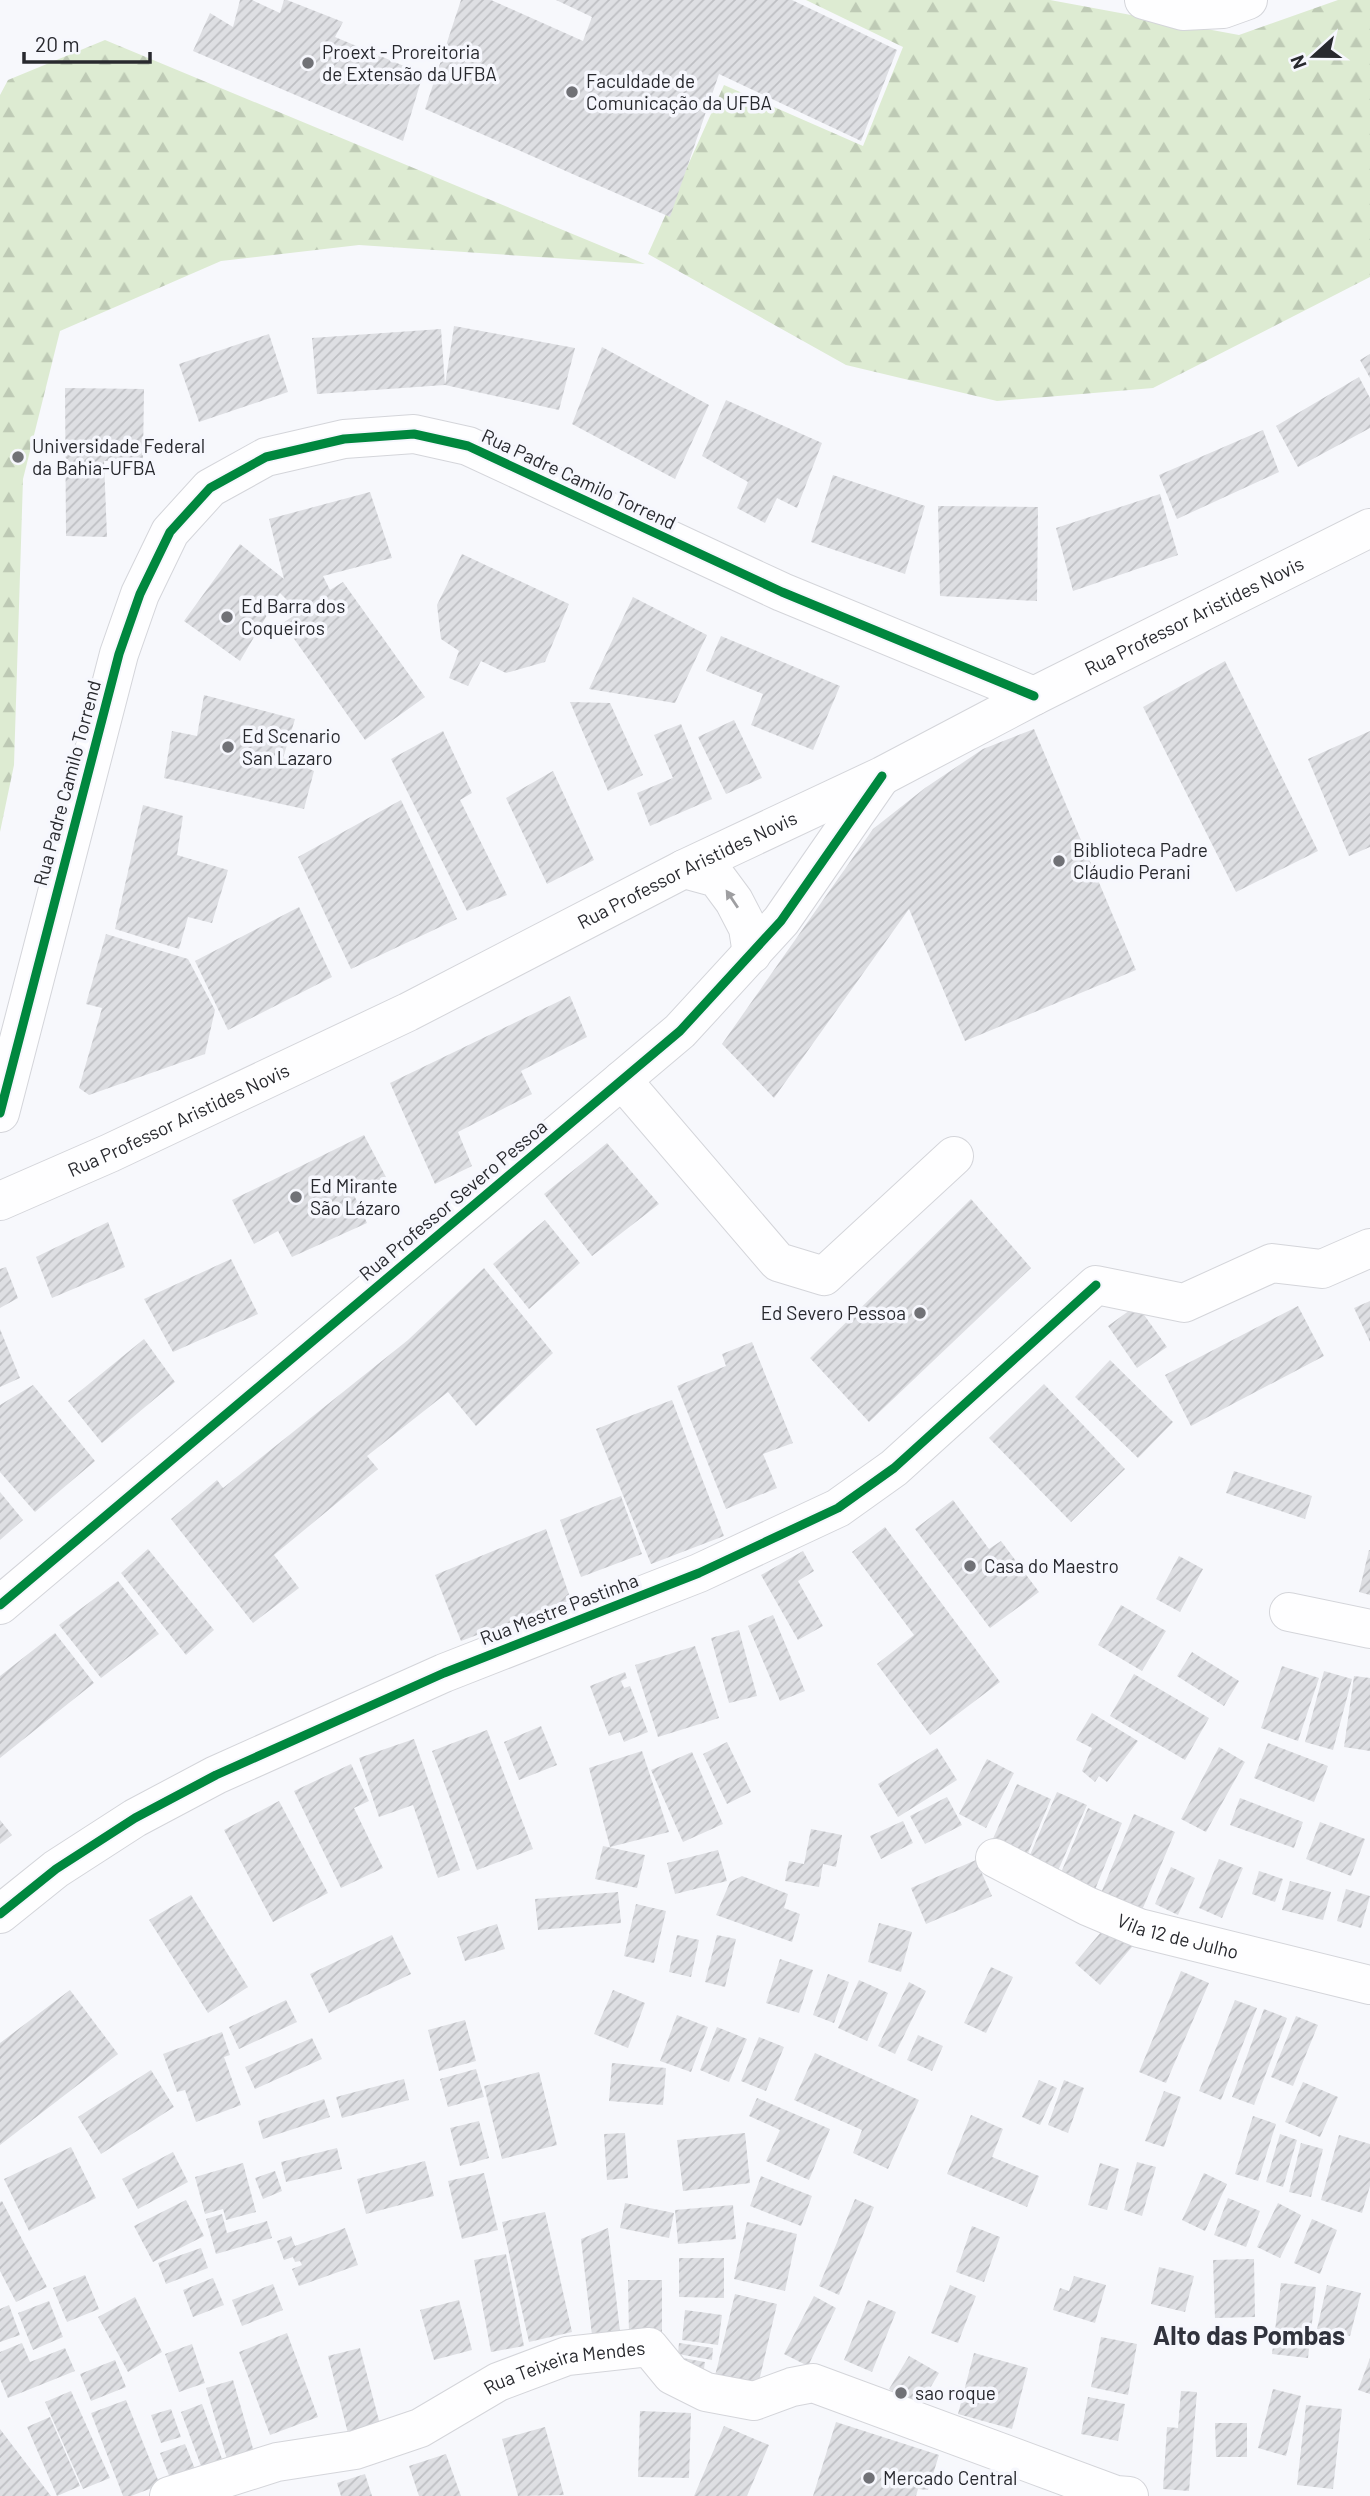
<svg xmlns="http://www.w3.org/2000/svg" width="1370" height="2496" viewBox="0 0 1370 2496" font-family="Barlow,sans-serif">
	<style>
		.forest { fill: url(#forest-firs) }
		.building { fill: url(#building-hatch) }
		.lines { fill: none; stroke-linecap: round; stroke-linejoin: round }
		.minor-casing { stroke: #d4d5da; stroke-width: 40 }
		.minor { stroke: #fefeff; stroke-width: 38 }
		.cycleway-casing { stroke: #f6f7fd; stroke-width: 13 }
		.cycleway { stroke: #00873e; stroke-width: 9 }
		.oneway { fill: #9e9ea1 }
		.poi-dot { fill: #707176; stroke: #f6f7fd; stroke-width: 2.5 }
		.labels { text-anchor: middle; stroke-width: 7; stroke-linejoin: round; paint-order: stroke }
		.poi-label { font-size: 19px; fill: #28292e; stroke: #f6f7fd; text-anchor: start }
		.street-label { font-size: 19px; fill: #28292e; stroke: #f6f7fd }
		.district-label { font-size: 26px; font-weight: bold; fill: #31333d; stroke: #f6f7fd }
	</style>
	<defs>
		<pattern id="forest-firs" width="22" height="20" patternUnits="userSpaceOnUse" patternTransform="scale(1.75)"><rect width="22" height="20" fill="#ddebd2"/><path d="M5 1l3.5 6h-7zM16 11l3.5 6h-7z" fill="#becab5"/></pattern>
		<pattern id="building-hatch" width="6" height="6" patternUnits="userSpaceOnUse" patternTransform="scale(1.75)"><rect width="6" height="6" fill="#dedfe3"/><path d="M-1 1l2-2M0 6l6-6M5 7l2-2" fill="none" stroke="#bebfc3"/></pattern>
	</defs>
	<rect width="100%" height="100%" fill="#f7f8fc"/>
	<path class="forest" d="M806 0H1050L1239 35 1338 0H1370V277L1153 388 997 401 846 365 648 254 724 85 863 146 903 47Z
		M105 40 645 264 359 245 221 261 60 331 23 479 14 765 0 832V95L8 80Z"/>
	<path class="building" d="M240 0H252L280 13 284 0H287L343 22 335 37 423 74 403 141 193 51 210 13 233 27Z
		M461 0H491L583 41 592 17 556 0H792L897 50 861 141 719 74 670 217 425 109Z
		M454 326 575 348 559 410 445 385Z
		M441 329 445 385 317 394 312 338Z
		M269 334 288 392 199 422 179 364Z
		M602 347 709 405 675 479 572 424Z
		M1370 354V378L1360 360Z
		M1359 377 1370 398V428L1298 467 1276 426Z
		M65 388 144 389 143 459 104 461 107 537 66 536Z
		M726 400 822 443 797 508 777 498 765 523 737 508 748 482 702 456Z
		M1263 430 1279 472 1177 519 1159 475Z
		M833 475 925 506 905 574 811 542Z
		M370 492 392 558 323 576 330 590 343 582 425 697 365 740 283 623 299 612 280 593 240 661 184 621 240 544 284 579 269 519Z
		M1160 494 1178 555 1073 591 1056 528Z
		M938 506 1038 507 1037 601 940 596Z
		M462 554 569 604 545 662 506 673 481 661 468 686 449 678 459 651 441 639 437 605Z
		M633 597 707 635 675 703 589 689Z
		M721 636 840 686 813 750 751 725 763 694 706 671Z
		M1225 661 1318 851 1236 892 1143 707Z
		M204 695 295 719 283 758 314 771 304 809 164 778 172 731 197 736Z
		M570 702 610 703 643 775 608 791Z
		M734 720 762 778 726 794 698 737Z
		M681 724 712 799 650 826 637 793 673 778 654 735Z
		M1034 729 1136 970 965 1041 909 909 774 1098 722 1044 873 829 925 788 983 749Z
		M443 731 472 793 460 800 507 895 467 911 391 759Z
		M1370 731V847L1349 856 1308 759Z
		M553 771 594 860 547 884 506 798Z
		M401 800 457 919 351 969 298 857Z
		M143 805 183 816 177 855 228 870 212 923 188 917 179 949 115 929Z
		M299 907 332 977 228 1030 195 961Z
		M106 934 188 959 215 1010 205 1054 89 1095 79 1088 102 1008 86 1004Z
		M570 996 587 1037 521 1071 532 1094 458 1132 472 1166 435 1184 390 1083Z
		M364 1135 386 1177 354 1195 367 1223 292 1257 278 1231 254 1244 232 1200Z
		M607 1143 659 1204 592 1256 544 1194Z
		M971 1199 1031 1268 869 1422 810 1358Z
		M545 1220 580 1263 529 1309 493 1264Z
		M108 1222 125 1267 52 1298 36 1257Z
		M231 1259 258 1314 173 1352 144 1299Z
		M6 1267 18 1298 0 1308V1269Z
		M484 1268 553 1353 476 1426 448 1392 367 1456 378 1469 274 1555 299 1588 253 1623 171 1519 217 1480 223 1488 408 1340Z
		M1370 1301V1342L1354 1308Z
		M1137 1305 1167 1347 1137 1368 1108 1326Z
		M1298 1306 1324 1356 1191 1426 1165 1375Z
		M0 1329 20 1378 0 1387Z
		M144 1339 175 1382 102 1443 68 1401Z
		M752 1342 793 1443 763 1454 777 1488 726 1509 677 1386 726 1366 722 1354Z
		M1110 1360 1173 1422 1138 1458 1075 1397Z
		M1044 1384 1125 1469 1071 1522 989 1438Z
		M33 1385 95 1461 35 1512 0 1472V1405Z
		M672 1400 724 1536 651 1564 596 1429Z
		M1234 1471 1312 1496 1305 1519 1226 1493Z
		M0 1492 23 1520 0 1540Z
		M621 1496 642 1554 581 1577 560 1520Z
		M953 1500 989 1549 1001 1541 1039 1592 990 1628 915 1529Z
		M885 1527 1000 1682 930 1735 877 1664 914 1635 852 1552Z
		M546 1529 571 1600 461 1641 435 1575Z
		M148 1549 214 1630 186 1655 121 1573Z
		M1369 1550H1370V1595L1359 1592Z
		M803 1551 814 1571 798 1581 823 1626 798 1640 761 1575Z
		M1179 1556 1203 1569 1180 1612 1156 1599Z
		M118 1581 159 1634 101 1678 59 1625Z
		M1121 1605 1166 1631 1142 1671 1098 1645Z
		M773 1615 805 1691 780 1701 748 1626Z
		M739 1630 757 1696 729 1703 711 1638Z
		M55 1633 94 1683 0 1758V1676Z
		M695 1646 719 1718 658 1737 635 1665Z
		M1192 1652 1239 1681 1224 1706 1177 1676Z
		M1282 1666 1319 1678 1298 1741 1261 1728Z
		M1324 1671 1352 1679 1333 1750 1305 1742Z
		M625 1672 627 1678 621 1681 624 1688 630 1686 648 1732 624 1742 620 1732 609 1736 590 1686Z
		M1134 1674 1209 1718 1185 1760 1110 1716Z
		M1354 1676 1370 1678V1751L1344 1747Z
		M1092 1713 1138 1741 1107 1782 1099 1776 1095 1782 1082 1771 1092 1748 1076 1740Z
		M541 1726 557 1765 519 1780 504 1742Z
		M487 1730 533 1849 477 1870 432 1751Z
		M414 1739 460 1870 438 1878 413 1805 379 1817 359 1758Z
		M727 1742 751 1792 727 1804 703 1754Z
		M1268 1743 1328 1766 1314 1802 1254 1778Z
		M1219 1747 1245 1762 1206 1832 1181 1819Z
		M937 1748 957 1780 898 1817 878 1784Z
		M642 1751 669 1832 610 1847 589 1768Z
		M692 1752 723 1824 683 1842 651 1770Z
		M987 1759 1014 1773 986 1828 959 1814Z
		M351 1764 369 1801 354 1808 383 1868 341 1888 294 1791Z
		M1017 1784 1051 1799 1023 1865 988 1850Z
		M1057 1792 1087 1805 1053 1882 1024 1869Z
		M947 1797 962 1825 925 1844 910 1816Z
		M1240 1798 1303 1822 1294 1848 1230 1825Z
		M279 1801 328 1893 273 1922 224 1830Z
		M1088 1808 1122 1823 1090 1902 1055 1887Z
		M1134 1814 1175 1832 1137 1922 1096 1905Z
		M0 1820 12 1835 0 1844Z
		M903 1821 913 1843 881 1859 870 1836Z
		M1320 1822 1365 1839 1351 1876 1306 1859Z
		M811 1829 842 1835 836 1867 823 1864 819 1887 785 1881 789 1861 804 1864Z
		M603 1846 645 1855 637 1888 595 1879Z
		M718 1850 727 1881 675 1894 667 1863Z
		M1219 1859 1243 1868 1222 1918 1199 1908Z
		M976 1860 992 1896 926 1924 911 1888Z
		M1171 1867 1195 1878 1178 1915 1155 1904Z
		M1259 1871 1283 1879 1275 1902 1252 1894Z
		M742 1876 788 1894 784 1908 800 1914 792 1942 716 1915 730 1882Z
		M1290 1881 1331 1892 1323 1920 1282 1910Z
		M1346 1889 1370 1896 1361 1928 1337 1921Z
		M618 1892 621 1923 538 1930 535 1899Z
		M191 1895 248 1987 208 2013 149 1920Z
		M636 1904 666 1911 654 1963 624 1956Z
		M1112 1919 1137 1941 1100 1985 1075 1963Z
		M879 1923 912 1932 901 1972 868 1962Z
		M497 1924 505 1949 465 1961 457 1937Z
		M392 1935 411 1974 329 2013 310 1974Z
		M677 1935 699 1940 691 1977 669 1972Z
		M717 1935 736 1939 725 1987 705 1982Z
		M780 1959 813 1970 799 2013 766 2003Z
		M991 1967 1013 1977 986 2033 964 2023Z
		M1181 1971 1209 1983 1166 2083 1139 2072Z
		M828 1974 849 1982 834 2023 813 2015Z
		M859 1980 888 1993 867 2041 838 2028Z
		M909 1982 926 1991 895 2054 878 2046Z
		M70 1990 118 2054 0 2145V2043Z
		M613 1990 645 2003 628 2048 594 2034Z
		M286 2000 297 2022 239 2049 229 2027Z
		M1235 2000 1257 2008 1221 2100 1199 2091Z
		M1264 2009 1287 2018 1254 2105 1232 2097Z
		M677 2015 708 2027 691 2072 660 2061Z
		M1296 2016 1318 2025 1293 2086 1271 2077Z
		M465 2020 476 2061 439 2071 428 2030Z
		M717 2027 747 2039 729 2082 700 2070Z
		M222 2032 230 2055 224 2057 241 2105 196 2122 185 2090 177 2092 163 2054Z
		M918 2035 943 2046 932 2071 907 2060Z
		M759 2037 784 2047 766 2091 741 2081Z
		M312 2038 322 2059 255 2089 245 2067Z
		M815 2053 919 2100 888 2169 853 2153 862 2130 794 2100Z
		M612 2063 666 2068 663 2105 609 2101Z
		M476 2069 484 2097 448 2107 440 2079Z
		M151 2070 174 2107 101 2154 78 2117Z
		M539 2072 557 2145 502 2159 484 2086Z
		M404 2079 409 2100 342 2118 336 2097Z
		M1039 2080 1057 2088 1040 2125 1022 2117Z
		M1064 2080 1084 2088 1068 2133 1048 2125Z
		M1303 2082 1338 2097 1320 2137 1285 2122Z
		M1164 2091 1181 2097 1164 2147 1145 2141Z
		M757 2098 830 2129 809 2180 766 2161 780 2130 749 2116Z
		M324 2099 330 2117 263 2139 258 2121Z
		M971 2115 1003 2129 992 2157 1039 2176 1027 2207 947 2174Z
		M1253 2116 1276 2124 1258 2181 1235 2174Z
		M479 2121 489 2158 460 2166 450 2128Z
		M625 2133 628 2178 607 2180 604 2134Z
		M745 2133 750 2183 683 2191 677 2140Z
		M1280 2134 1297 2140 1283 2187 1266 2182Z
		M1339 2135 1370 2144V2186L1362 2213 1321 2200Z
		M1301 2143 1323 2149 1311 2197 1289 2192Z
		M71 2147 96 2198 29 2231 4 2179Z
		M337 2148 342 2169 286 2182 281 2162Z
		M173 2152 188 2182 138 2209 122 2179Z
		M425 2161 434 2196 366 2214 357 2179Z
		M1137 2162 1156 2167 1142 2216 1124 2210Z
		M243 2163 256 2212 226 2220 223 2209 205 2214 195 2177Z
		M1100 2163 1119 2169 1107 2210 1088 2205Z
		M275 2171 282 2191 263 2199 255 2178Z
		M484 2173 498 2230 462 2239 448 2181Z
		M1204 2173 1227 2184 1205 2231 1182 2220Z
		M761 2176 812 2196 801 2226 750 2206Z
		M1228 2198 1260 2211 1246 2247 1214 2235Z
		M855 2199 874 2207 839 2295 819 2286Z
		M186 2200 204 2236 153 2262 134 2226Z
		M2 2201 47 2287 16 2302 0 2271V2202Z
		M625 2203 674 2213 669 2238 620 2228Z
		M1278 2203 1301 2215 1280 2258 1257 2247Z
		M733 2205 736 2239 678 2244 675 2210Z
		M545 2212 572 2332 529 2342 502 2222Z
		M222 2214 227 2233 267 2221 272 2238 216 2254 206 2219Z
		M1312 2219 1337 2230 1320 2274 1294 2263Z
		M747 2222 797 2234 785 2291 734 2279Z
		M972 2226 1000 2237 984 2282 956 2272Z
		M345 2228 358 2265 299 2286 292 2269 302 2265 300 2261 295 2262 293 2257 284 2260 277 2241 291 2236 295 2246Z
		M608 2228 621 2340 593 2344 581 2239Z
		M201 2248 208 2268 166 2284 158 2263Z
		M506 2254 524 2346 491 2352 474 2260Z
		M679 2258H724V2298L679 2297Z
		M1254 2259 1255 2317 1215 2318 1213 2260Z
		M1159 2267 1194 2276 1185 2312 1151 2304Z
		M85 2275 99 2309 67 2322 53 2288Z
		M1074 2276 1106 2285 1095 2323 1053 2310 1060 2288 1069 2291Z
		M213 2278 224 2305 193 2317 183 2290Z
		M628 2280H662V2335L629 2336Z
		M1281 2283 1316 2287 1308 2358 1272 2354Z
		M273 2284 283 2310 242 2326 232 2300Z
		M950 2285 976 2296 958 2343 931 2333Z
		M1327 2285 1361 2293 1350 2336 1317 2329Z
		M735 2294 777 2304 757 2390 714 2380Z
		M814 2296 836 2308 808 2366 784 2354Z
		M135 2297 162 2352 128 2372 98 2317Z
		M459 2300 472 2350 434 2360 420 2310Z
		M868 2300 896 2312 872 2372 844 2360Z
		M49 2301 63 2337 33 2350 18 2313Z
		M9 2305 20 2335 0 2342V2309Z
		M685 2310 722 2315 718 2345 682 2340Z
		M287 2333 318 2417 270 2435 239 2352Z
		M1101 2337 1137 2344 1128 2395 1091 2387Z
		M22 2343 30 2362 65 2348 75 2371 8 2398 0 2379V2352Z
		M679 2343 713 2348 712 2360 678 2354Z
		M192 2344 205 2383 179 2392 165 2354Z
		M360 2348 383 2436 351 2445 328 2356Z
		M974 2353 1028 2368 1012 2429 958 2414Z
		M909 2356 939 2373 919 2407 889 2389Z
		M677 2357 705 2362 703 2375Z
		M1370 2358V2394L1358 2390Z
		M115 2360 126 2387 91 2401 80 2374Z
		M233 2380 254 2452 227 2459 206 2388Z
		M1273 2389 1301 2396 1286 2456 1258 2448Z
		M71 2391 110 2478 83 2489 45 2402Z
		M1181 2391 1197 2392 1189 2491 1163 2489 1167 2427 1178 2428Z
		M1088 2397 1125 2404 1118 2441 1081 2434Z
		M126 2400 160 2485 131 2496H123L91 2413Z
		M202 2404 222 2459 201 2466 181 2412Z
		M1306 2405 1342 2409 1333 2489 1297 2485Z
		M171 2409 181 2437 161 2443 151 2415Z
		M640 2411 691 2413 689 2478 638 2477Z
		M50 2417 80 2486 57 2496 27 2427Z
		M836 2422 939 2455 928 2490 918 2489 916 2496H813Z
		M1215 2423H1247V2457H1216Z
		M724 2426 769 2445 747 2496H694Z
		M545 2427 564 2495 518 2496 502 2439Z
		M0 2429 51 2496H0Z
		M185 2444 195 2469 170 2478 160 2453Z
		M446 2454 461 2496H419L409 2466Z
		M365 2474 372 2496H341L337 2483Z"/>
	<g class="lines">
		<defs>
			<g id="minor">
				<path d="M1144 0 1183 11 1223 9 1248 0"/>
				<path d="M684 869 717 878 734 901 748 928 752 954"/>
				<path d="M622 1080 778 1262 824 1276 954 1156"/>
				<path d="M0 1113 119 654 140 594 170 532 210 488 266 457 344 439 414 434 468 446 782 592 1034 696"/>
				<path id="s1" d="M0 1201 110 1153 408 1012 684 869 882 776 1034 696 1370 528"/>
				<path d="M0 1605 680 1031 781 921 880 778"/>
				<path d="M1289 1612 1370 1629"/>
				<path id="s2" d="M995 1858 1087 1906 1139 1928 1370 1985"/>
				<path d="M0 1914 56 1869 135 1818 216 1775 444 1673 699 1573 838 1508 894 1468 1096 1285 1184 1303 1272 1263 1322 1269 1370 1248"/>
				<path id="s3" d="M169 2496 277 2462 355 2450 420 2428 498 2382 567 2356 649 2347 672 2375 706 2392 754 2401 792 2387 813 2383 1116 2495 1129 2496"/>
			</g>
		</defs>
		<use href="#minor" class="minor-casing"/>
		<use href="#minor" class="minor"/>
		<defs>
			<path id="cycleway" d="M0 1113 119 654 140 594 170 532 210 488 266 457 344 439 414 434 468 446 782 592 1034 696
				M0 1605 680 1031 781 921 882 776
				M0 1914 56 1869 135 1818 216 1775 444 1673 699 1573 838 1508 894 1468 1096 1285"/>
		</defs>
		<use href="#cycleway" class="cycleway-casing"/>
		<use href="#cycleway" class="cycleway"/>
	</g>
	<defs><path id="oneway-solid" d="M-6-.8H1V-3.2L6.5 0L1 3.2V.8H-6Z" transform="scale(1.75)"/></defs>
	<use class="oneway" href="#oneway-solid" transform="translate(732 899) rotate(-124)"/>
	<g class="poi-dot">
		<circle cx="308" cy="63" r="7"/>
		<circle cx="572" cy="92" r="7"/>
		<circle cx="18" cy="457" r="7"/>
		<circle cx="227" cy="617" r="7"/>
		<circle cx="228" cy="747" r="7"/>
		<circle cx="1059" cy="861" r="7"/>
		<circle cx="296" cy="1197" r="7"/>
		<circle cx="920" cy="1313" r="7"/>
		<circle cx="970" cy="1566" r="7"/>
		<circle cx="901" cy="2393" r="7"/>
		<circle cx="869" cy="2478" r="7"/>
	</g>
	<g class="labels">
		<g class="poi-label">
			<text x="322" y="59">Proext - Proreitoria<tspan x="322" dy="22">de Extensão da UFBA</tspan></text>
			<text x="586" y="88">Faculdade de<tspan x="586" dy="22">Comunicação da UFBA</tspan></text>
			<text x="32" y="453">Universidade Federal<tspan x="32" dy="22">da Bahia-UFBA</tspan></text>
			<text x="241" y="613">Ed Barra dos<tspan x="241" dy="22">Coqueiros</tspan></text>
			<text x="242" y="743">Ed Scenario<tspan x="242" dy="22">San Lazaro</tspan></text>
			<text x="1073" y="857">Biblioteca Padre<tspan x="1073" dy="22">Cláudio Perani</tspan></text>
			<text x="310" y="1193">Ed Mirante<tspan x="310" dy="22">São Lázaro</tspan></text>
			<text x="906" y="1320" text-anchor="end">Ed Severo Pessoa</text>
			<text x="984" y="1573">Casa do Maestro</text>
			<text x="915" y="2400">sao roque</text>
			<text x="883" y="2485">Mercado Central</text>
		</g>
		<g class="street-label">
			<text transform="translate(579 479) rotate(25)" y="7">Rua Padre Camilo Torrend</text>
			<text dy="7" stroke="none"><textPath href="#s1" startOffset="1330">Rua Professor Aristides Novis</textPath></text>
			<text transform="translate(67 783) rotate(-75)" y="7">Rua Padre Camilo Torrend</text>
			<text dy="7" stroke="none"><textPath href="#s1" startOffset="763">Rua Professor Aristides Novis</textPath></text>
			<text dy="7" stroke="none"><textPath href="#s1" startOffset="196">Rua Professor Aristides Novis</textPath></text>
			<text transform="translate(453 1200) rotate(-40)" y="7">Rua Professor Severo Pessoa</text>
			<text transform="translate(559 1609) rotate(-21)" y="7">Rua Mestre Pastinha</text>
			<text dy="7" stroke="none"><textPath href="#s2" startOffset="200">Vila 12 de Julho</textPath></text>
			<text dy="7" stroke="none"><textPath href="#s3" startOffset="420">Rua Teixeira Mendes</textPath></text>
		</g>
		<g class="district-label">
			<text x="1249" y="2345">Alto das Pombas</text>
		</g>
	</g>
	<g transform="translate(1314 56) rotate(249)" stroke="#f6f7fd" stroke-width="5" paint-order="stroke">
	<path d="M0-5L12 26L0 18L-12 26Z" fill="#28292e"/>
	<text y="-10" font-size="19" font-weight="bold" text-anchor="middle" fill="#28292e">N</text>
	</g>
	<path d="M24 52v10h126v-10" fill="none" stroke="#28292e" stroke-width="3.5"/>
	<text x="35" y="52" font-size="21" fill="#28292e" stroke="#f6f7fd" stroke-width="5" paint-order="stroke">20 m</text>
</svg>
